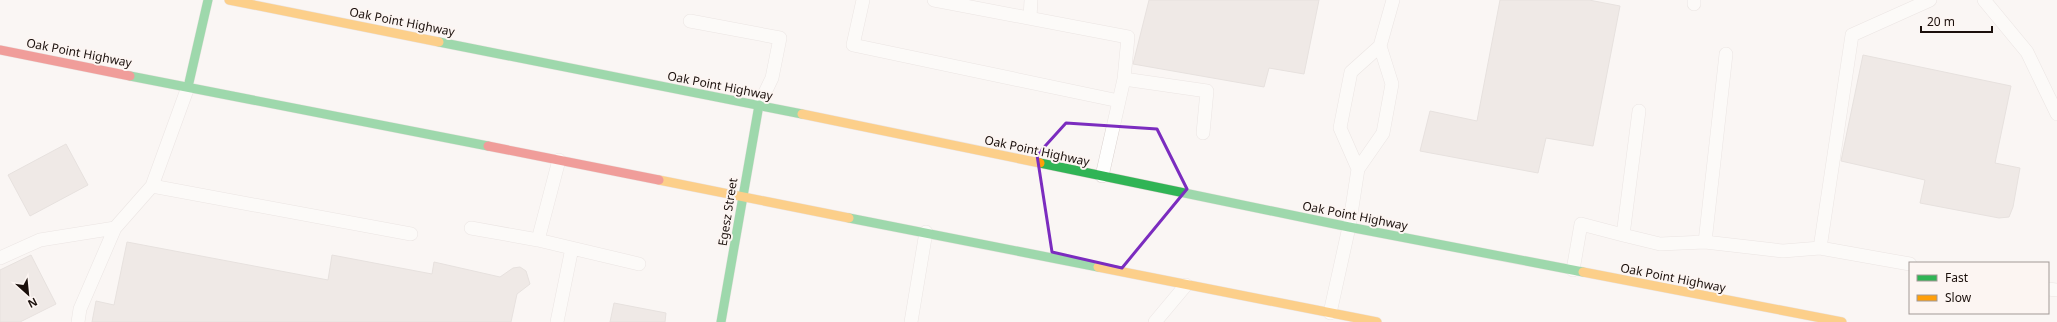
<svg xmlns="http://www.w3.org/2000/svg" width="2057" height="322" viewBox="0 0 2057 322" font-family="'Noto Sans',sans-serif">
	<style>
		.building { fill: #e3dad5; stroke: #d0c8c4 }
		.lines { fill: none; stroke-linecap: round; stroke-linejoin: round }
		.lane-casing { stroke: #dad1ce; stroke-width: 14 }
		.fast-casing { stroke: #dad1ce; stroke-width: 10 }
		.slow-casing { stroke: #dad1ce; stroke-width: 10 }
		.jam-casing { stroke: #dad1ce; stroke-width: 10 }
		.lane { stroke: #fefefd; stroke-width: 13 }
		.fast { stroke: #30b455; stroke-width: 9 }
		.slow { stroke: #ff9f0a; stroke-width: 9 }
		.jam { stroke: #e5322d; stroke-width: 9 }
		.marked { fill: none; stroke: #7b2cbf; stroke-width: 3; stroke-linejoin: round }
		.labels { text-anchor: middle; stroke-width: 4; stroke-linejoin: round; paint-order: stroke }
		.street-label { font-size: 12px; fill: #1b100c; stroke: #fcf5f2 }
	</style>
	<rect width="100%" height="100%" fill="#faf6f4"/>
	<path class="building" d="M1149 0H1319L1304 74 1269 68 1264 87 1133 64Z
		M1500 0H1589L1620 6 1593 146 1546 138 1538 173 1420 151 1430 111 1477 121Z
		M1863 55 2011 86 1995 163 2020 168 2013 207 2009 217 1999 218 1920 203 1925 180 1841 161Z
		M66 144 88 185 30 216 8 175Z
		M127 242 328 280 332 255 432 274 434 262 500 277 513 268 520 267 526 271 530 284 517 294 511 322H92L96 301 114 305Z
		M31 255 56 304 20 322H0V270Z
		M614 303 666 313 665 322H610Z"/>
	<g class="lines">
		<defs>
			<path id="lane" d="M863 0 853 45 1119 101
				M934 0 1128 37 1124 79
				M1694 0V4
				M1984 0 2027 52 2057 114
				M1030 18 1031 0
				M690 21 780 38 772 78 759 105
				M1358 169 1340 128 1351 72 1380 46
				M1102 176 1124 79 1207 91 1203 133
				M152 186 411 234
				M471 228 538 240 639 264
				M1623 235 1660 244 1705 242 1726 54
				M538 240 559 160
				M1705 242 1783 251 1820 248 1910 264
				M1820 248 1852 35 1930 0
				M0 258 40 240 115 228
				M1573 270 1581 224 1623 235 1639 111
				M2048 289 2057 290
				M1330 313 1349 227 1358 169 1383 133 1392 84 1380 46 1393 0
				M78 322 80 309 115 228 152 186 188 87
				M557 322 572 248
				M911 322 926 232
				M1155 322 1186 285"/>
			<path id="fast" d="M439 42 802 114
				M130 76 488 146
				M188 87 208 0
				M1040 163 1349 227 1583 272
				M849 218 1098 267
				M721 322 759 105"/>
			<path id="slow" d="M229 0 439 42
				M802 114 1040 163
				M659 180 849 218
				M1098 267 1377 322
				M1583 272 1842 322"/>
			<path id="jam" d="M0 50 130 76
				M488 146 659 180"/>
		</defs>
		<use href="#lane" class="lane-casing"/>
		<use href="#fast" class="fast-casing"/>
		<use href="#slow" class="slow-casing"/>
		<use href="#jam" class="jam-casing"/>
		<use href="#lane" class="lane"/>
		<use href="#fast" class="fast"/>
		<use href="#slow" class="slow"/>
		<use href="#jam" class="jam"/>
	</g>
	<path d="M0 0H2057V322H0ZM1066 123 1157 129 1187 189 1122 268 1052 252 1037 155Z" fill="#faf6f4" fill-opacity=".55" fill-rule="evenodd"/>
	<path class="marked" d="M1066 123 1157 129 1187 189 1122 268 1052 252 1037 155Z"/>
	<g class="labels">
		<g class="street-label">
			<text transform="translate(402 22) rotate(11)" y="4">Oak Point Highway</text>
			<text transform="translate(79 53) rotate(11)" y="4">Oak Point Highway</text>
			<text transform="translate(720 86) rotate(11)" y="4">Oak Point Highway</text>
			<text transform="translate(1037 151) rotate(12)" y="4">Oak Point Highway</text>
			<text transform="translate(728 212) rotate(-81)" y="4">Egesz Street</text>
			<text transform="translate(1355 216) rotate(11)" y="4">Oak Point Highway</text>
			<text transform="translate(1673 278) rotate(11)" y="4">Oak Point Highway</text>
		</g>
	</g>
	<rect x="1909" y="262" width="140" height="52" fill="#fcf5f2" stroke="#a29996"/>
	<rect x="1917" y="275" width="20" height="6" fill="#30b455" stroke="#a29996"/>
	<text x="1945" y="282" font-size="12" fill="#1b100c">Fast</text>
	<rect x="1917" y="295" width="20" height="6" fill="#ff9f0a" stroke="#a29996"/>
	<text x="1945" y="302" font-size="12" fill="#1b100c">Slow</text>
	<g transform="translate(28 294) rotate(153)" stroke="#fcf5f2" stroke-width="3" paint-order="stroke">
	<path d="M0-3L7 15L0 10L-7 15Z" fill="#1b100c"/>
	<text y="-6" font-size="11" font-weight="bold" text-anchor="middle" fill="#1b100c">N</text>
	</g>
	<path d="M1921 26v6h71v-6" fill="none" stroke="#1b100c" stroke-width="2"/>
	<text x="1927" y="26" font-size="12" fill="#1b100c" stroke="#fcf5f2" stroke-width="3" paint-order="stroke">20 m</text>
</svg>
